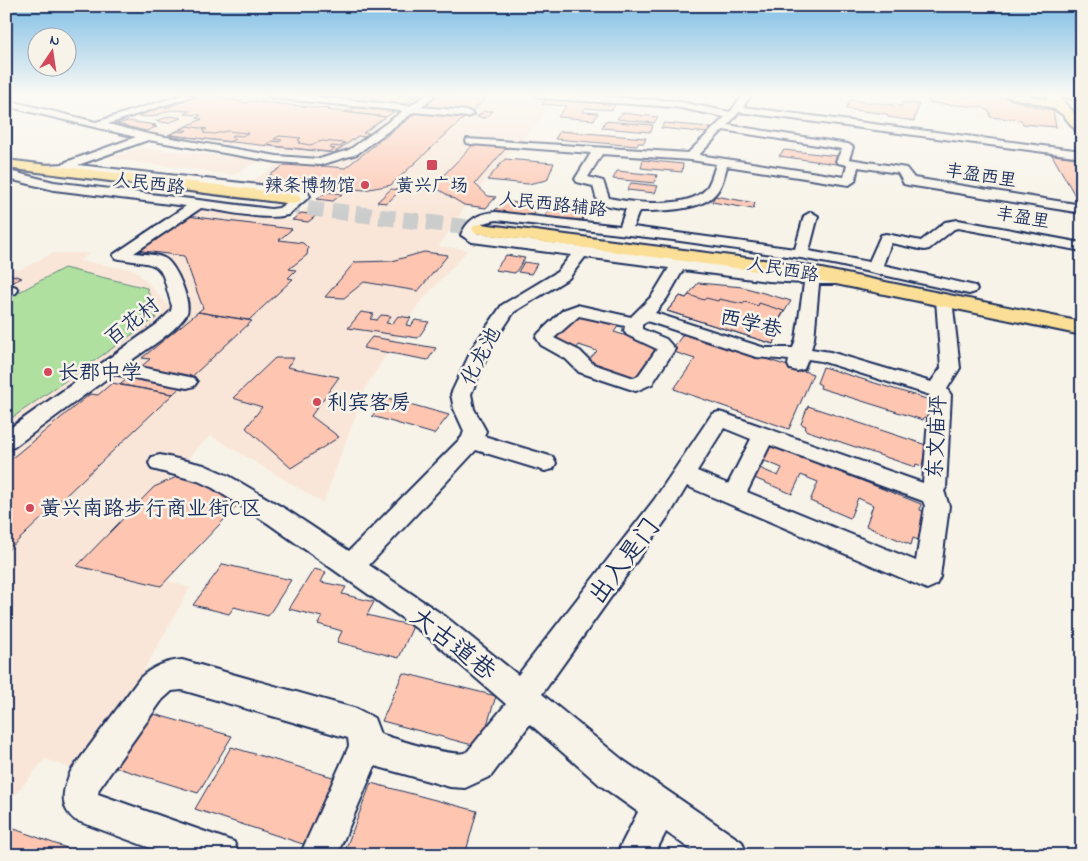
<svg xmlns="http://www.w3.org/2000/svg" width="1088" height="861" viewBox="0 0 1088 861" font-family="'Indie Flower','LXGW WenKai TC',sans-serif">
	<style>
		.built { fill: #f9e6d8 }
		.green { fill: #afe0a0; stroke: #65887f }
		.building { fill: #fec6b1; stroke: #1b2f5e }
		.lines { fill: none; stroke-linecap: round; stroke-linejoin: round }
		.major-tunnel { stroke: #cbcccc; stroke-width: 16; stroke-dasharray: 16 8; stroke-linecap: butt }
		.minor-casing { stroke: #1b2f5e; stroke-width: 4 }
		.major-casing { stroke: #1b2f5e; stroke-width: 4 }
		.minor { fill: #f7f3e8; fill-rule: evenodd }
		.major { fill: #fbdf96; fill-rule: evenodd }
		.poi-dot { fill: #d1495b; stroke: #f7f3e8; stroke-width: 2 }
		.labels { text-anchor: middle; stroke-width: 5; stroke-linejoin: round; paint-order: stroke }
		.far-street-label { font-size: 18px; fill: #1b2f5e; stroke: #f7f3e8 }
		.far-poi-label { font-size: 18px; fill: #1b2f5e; stroke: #f7f3e8; text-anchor: end }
		.street-label { font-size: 21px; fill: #1b2f5e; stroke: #f7f3e8 }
		.poi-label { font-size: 21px; fill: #1b2f5e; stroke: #f7f3e8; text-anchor: start }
		.near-street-label { font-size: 25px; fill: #1b2f5e; stroke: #f7f3e8 }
	</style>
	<rect width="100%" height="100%" fill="#f7f3e8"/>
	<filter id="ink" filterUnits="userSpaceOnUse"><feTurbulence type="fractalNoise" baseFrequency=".02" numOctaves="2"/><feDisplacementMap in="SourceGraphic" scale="10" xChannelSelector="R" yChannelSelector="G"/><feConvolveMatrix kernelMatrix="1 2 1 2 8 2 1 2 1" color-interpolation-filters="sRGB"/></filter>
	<g filter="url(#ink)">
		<path class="built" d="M199 95H236L302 101 312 96 302 95H561L467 203 439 246 468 250 418 305 368 383 323 503 210 435 95 556 190 588 86 774 45 759 6 806V442L179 313 169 269 120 255 194 208 292 220 326 192 256 184 251 182 278 164 339 163 352 153 322 158 146 132 186 117 171 114 151 121 130 116Z
			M923 95H971L1015 98 1055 109 1063 129 1021 125 1014 121 981 118 977 110 924 105Z
			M140 148 262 160 232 175 109 158Z
			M53 253H90L79 261 135 270 175 312 6 432V266L19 270Z"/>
		<path class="green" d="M64 268 147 288 156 318 6 422V299Z"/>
		<path class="building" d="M331 95H419L386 117 345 112 373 101 328 97Z
			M440 95H490L465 117 416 113Z
			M925 95 1001 97 1053 111 1056 127 1023 124 1021 120 990 117V112L982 107 931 103Z
			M196 96H217L246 103 251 101 330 109 327 110 386 117 363 133H369L364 137 358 136 334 153 168 135 202 119 196 118 201 115 185 114 190 111 171 110 151 117 138 116 160 107 166 108Z
			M546 99 615 104 612 110 585 108 582 112 598 113 594 120 558 117 566 106 542 104Z
			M850 100 902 106V102L919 104 914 121 888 117 887 114 846 109Z
			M484 111H493L486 118 477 117Z
			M416 113 465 117 391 185 364 190 264 179 285 165 298 166 301 164 345 168Z
			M622 113 658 117 654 123 617 119Z
			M170 116 182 118 167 123 156 121Z
			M128 121 156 125 152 126 157 127 146 131 117 124Z
			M605 121 653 125 651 132 602 128Z
			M664 123 710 127 708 133 661 128Z
			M186 126 207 129 203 130 205 132 203 133 214 134 227 131 248 133 242 136 234 135 231 137 236 138 229 142 170 135 178 131 184 132 187 130H180Z
			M560 131 646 138 644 143H638L637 146 555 139Z
			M279 136 301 138 298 140 301 142 299 143 310 145 322 141 345 143 340 147 332 146 329 148 335 149 329 152 265 145 272 141 279 142 282 140 274 139Z
			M474 144 507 147 475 184 488 196 496 197 486 208 464 205 433 186Z
			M784 150 837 156 836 164 779 156Z
			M1052 155 1079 158 1082 162V200L1077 199Z
			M505 159 554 163 547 180 528 184 487 180Z
			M643 160 683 164 682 172 641 168Z
			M617 171 657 175 654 183 613 179Z
			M631 183 658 186 655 193 627 190Z
			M391 189 401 190 387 203 377 202Z
			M327 192 342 194 333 201 317 199Z
			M538 196 550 198 531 217 495 210 505 201 529 205Z
			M715 196 755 203 753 209 712 202Z
			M549 208 585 212 582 220 545 217Z
			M301 213 317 215 308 222 292 220Z
			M187 216 292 229 279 240 303 243 308 248 307 255 289 269 296 270 288 278 293 279 249 320 198 312 203 308 184 256 135 250Z
			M424 252 448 255 418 291 364 282 344 298 325 297 355 262 392 261Z
			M506 255 525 258 515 273 495 270Z
			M524 262 537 264 531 274 518 272Z
			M6 273 22 278 6 285Z
			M698 283 743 287 791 301 773 330 781 332 773 344 667 311 680 296 686 298Z
			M689 295 704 300 706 298 718 301 719 299 743 304 745 302 758 306 759 303 784 311 773 330 781 332 773 344 667 311 680 296 686 298Z
			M198 312 252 321 173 394 120 385 150 359 142 358Z
			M361 312 374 314 370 319 377 320 381 315 391 316 386 323 392 324 398 316 411 318 406 325 411 326 415 320 429 322 418 338 348 328Z
			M578 312 619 325 614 332 663 347 638 381 586 363 597 351 579 345 577 348 551 339Z
			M684 333 813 374 789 429 674 389 695 359 671 351Z
			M372 337 436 348 428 360 363 348Z
			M275 358H294L287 367 339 377 311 416 339 437 291 468 246 428 262 407 233 398Z
			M823 367 933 401 930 419 924 417 923 420 820 388 821 385 817 383Z
			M112 383 173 394 6 552V463L90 394 98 395Z
			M388 398 449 415 434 434 372 416Z
			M808 406 926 445 922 466 916 464 915 467 805 430 806 426 801 424Z
			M769 444 921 504 920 510 928 513 921 541 913 538 911 545 866 526 873 505 858 498 850 518 810 501 818 482 801 475 792 494 752 477 757 467 778 476 782 468 760 459Z
			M190 475 208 481 239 504 161 586 77 566 154 487 179 476Z
			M223 564 291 580 268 616 234 607 229 614 193 605Z
			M314 569 326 572 321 582 346 587 342 594 374 602 367 615 413 626 399 658 337 642 342 631 318 624 322 617 289 609Z
			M403 673 496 696 480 747 382 721Z
			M143 711 232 736 198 793 105 764Z
			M231 747 336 778 306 845 195 809Z
			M371 783 477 811 465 855H372L346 848Z
			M6 826 86 855H6Z"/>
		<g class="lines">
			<path class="major-tunnel" d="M284 205 481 229"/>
			<defs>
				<path id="minor" d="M182 95H195L108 124 148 134 277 156 319 159 349 150 403 111 272 98 268 95H297L410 106 426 95H435L421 107 468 111 473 114 468 117 414 112 357 154 320 165 277 162 148 140 78 165 297 189 308 193 310 196 288 215C263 221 227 211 201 208L134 253C143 254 156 254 164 258 176 263 193 305 186 315 172 335 145 350 126 364L194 378 197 382 194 386 187 388 113 374 14 447 6 450V431L156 325 171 311 172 306C159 262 166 266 120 259L115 258 113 255 186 206 54 190 9 179 7 176 9 173 13 172 54 182 271 209 279 208 295 197 89 173 44 169 42 167 44 165 64 164 66 162 136 137 6 106V100L96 122Z
					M535 95H577L675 101 730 112 743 95H751L743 107 1082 151V157L739 112 728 125 848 144 853 147 849 159 906 168 914 178 1082 205V213L908 185 904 184 898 173 858 167 855 181 849 185 727 166C724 177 721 190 712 197 696 211 659 211 639 211L633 227 795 249 804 216 811 212 818 216 809 251 869 262 881 235 886 234 921 241 945 222 958 220 1082 243V251L958 228 954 229 929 249 924 250 891 243 883 265 975 286 977 289 975 292 969 294 838 265 801 258 673 240 496 220 483 223 476 233 768 271 848 278 850 281 848 284H819L814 339 811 349 830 352 931 382 941 368 936 300 938 296H950L952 300 960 368 947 389 951 395 946 488 944 491 949 506 940 577 936 585 927 589 918 585 687 486 670 514 542 694 624 761 742 842 747 855H698L666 832 654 855H616L638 812 600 785 530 724 491 776 465 788 450 787 375 766 337 855H300L349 746 348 738 182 690 172 691 162 700 99 789 98 794 234 842 239 855H169L75 820C58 806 63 789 71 771L140 678C152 667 166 661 182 660L357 709 374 718 380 734C397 739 454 759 467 752L506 704 426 635 269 524 213 488 198 481 152 469 149 463 152 457 160 455 204 465 229 476 287 510 349 551 462 437 464 431 454 409 451 394 473 347 502 305 557 272 571 255 472 242 461 235C468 219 479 213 496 212L620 226 626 209 598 204 593 186 577 182 575 179 591 153 471 144 467 143 466 141 467 139 688 153 725 117 675 107 540 98ZM723 130 842 149 836 161 838 163 847 165 844 177 699 155ZM602 154 691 160 716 164C713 173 711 183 705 190 687 209 632 203 609 198L603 181 588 177ZM585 257 669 268 652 296 631 317 577 305 563 310 539 333 536 337 541 345 566 359 579 372 636 391 652 384 675 349 666 339 642 329V325L647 321 756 357 789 360 788 365 790 369 797 371 804 369 808 359 821 361 930 395 923 483 726 414 719 412 712 414 654 500 518 675 446 617 369 565 476 450 545 471 553 469 556 463 553 457 484 436 486 431 474 409 471 394 491 347 514 312 569 278ZM683 270 768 281 804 283 796 339 793 348H765L655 313 667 298ZM579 316 625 326 624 331 627 335 657 349 638 376 634 378 593 364 580 351 554 338ZM724 428 751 439 728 484 697 471ZM770 445 923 501 925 506 916 561 747 492Z
					M10 285 16 287 18 290 16 293 6 297V286Z"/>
				<path id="major" d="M1007 95H1027L1049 100 1047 97 1049 95H1057L1082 121V133C1071 130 1068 117 1059 112 1044 103 1026 101 1009 97Z
					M1064 95H1082V101L1065 97Z
					M6 160 293 194 299 196 301 199 299 202 293 204 6 168Z
					M481 224 802 265 1082 322V335L802 277 475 233 472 229 475 225Z"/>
			</defs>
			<use href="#minor" class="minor-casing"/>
			<use href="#major" class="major-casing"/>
			<use href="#minor" class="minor"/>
			<use href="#major" class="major"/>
		</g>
	</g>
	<linearGradient id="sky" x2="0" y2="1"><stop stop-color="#7fbee6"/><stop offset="0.44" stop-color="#fbfaf5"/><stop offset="1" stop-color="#fbfaf5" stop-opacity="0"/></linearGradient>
	<rect width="1088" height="215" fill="url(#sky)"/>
	<g class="poi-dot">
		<rect x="426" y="159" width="12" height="12" rx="2.5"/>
		<circle cx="365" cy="185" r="5"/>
		<circle cx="48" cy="372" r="5"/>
		<circle cx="317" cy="402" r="5"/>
		<circle cx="30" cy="508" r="5"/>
	</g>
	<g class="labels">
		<g class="far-street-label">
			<text transform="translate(981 175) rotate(9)" y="6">丰盈西里</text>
			<text transform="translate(149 183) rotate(7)" y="6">人民西路</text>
			<text transform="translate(553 204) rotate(6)" y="6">人民西路辅路</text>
			<text transform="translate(1023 217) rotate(10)" y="6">丰盈里</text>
			<text transform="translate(783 269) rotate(10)" y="6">人民西路</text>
		</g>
		<g class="far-poi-label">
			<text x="355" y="191">辣条博物馆</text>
			<text x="432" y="191" text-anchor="middle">黄兴广场</text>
		</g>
		<g class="street-label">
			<text transform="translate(132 321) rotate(-38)" y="7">百花村</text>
			<text transform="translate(751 323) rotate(13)" y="7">西学巷</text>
			<text transform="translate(480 356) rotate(-62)" y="7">化龙池</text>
			<text transform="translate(936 437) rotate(-87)" y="7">东文庙坪</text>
		</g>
		<g class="poi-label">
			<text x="58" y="379">长郡中学</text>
			<text x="327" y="409">利宾客房</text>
			<text x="40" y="515">黄兴南路步行商业街C区</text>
		</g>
		<g class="near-street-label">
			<text transform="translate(623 560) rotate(-53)" y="9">出入是门</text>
			<text transform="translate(454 643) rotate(38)" y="9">大古道巷</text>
		</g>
	</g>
	<rect width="1088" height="861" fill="none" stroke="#f7f3e8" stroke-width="25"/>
	<rect x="12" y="12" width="1063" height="836" fill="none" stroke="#1b2f5e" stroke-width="2" filter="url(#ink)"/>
	<g transform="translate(52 52) rotate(13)"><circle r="24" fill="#f7f3e8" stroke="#9fa5b1"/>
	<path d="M0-4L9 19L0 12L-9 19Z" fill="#d1495b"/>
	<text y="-8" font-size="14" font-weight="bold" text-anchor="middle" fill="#1b2f5e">N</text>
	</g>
</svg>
